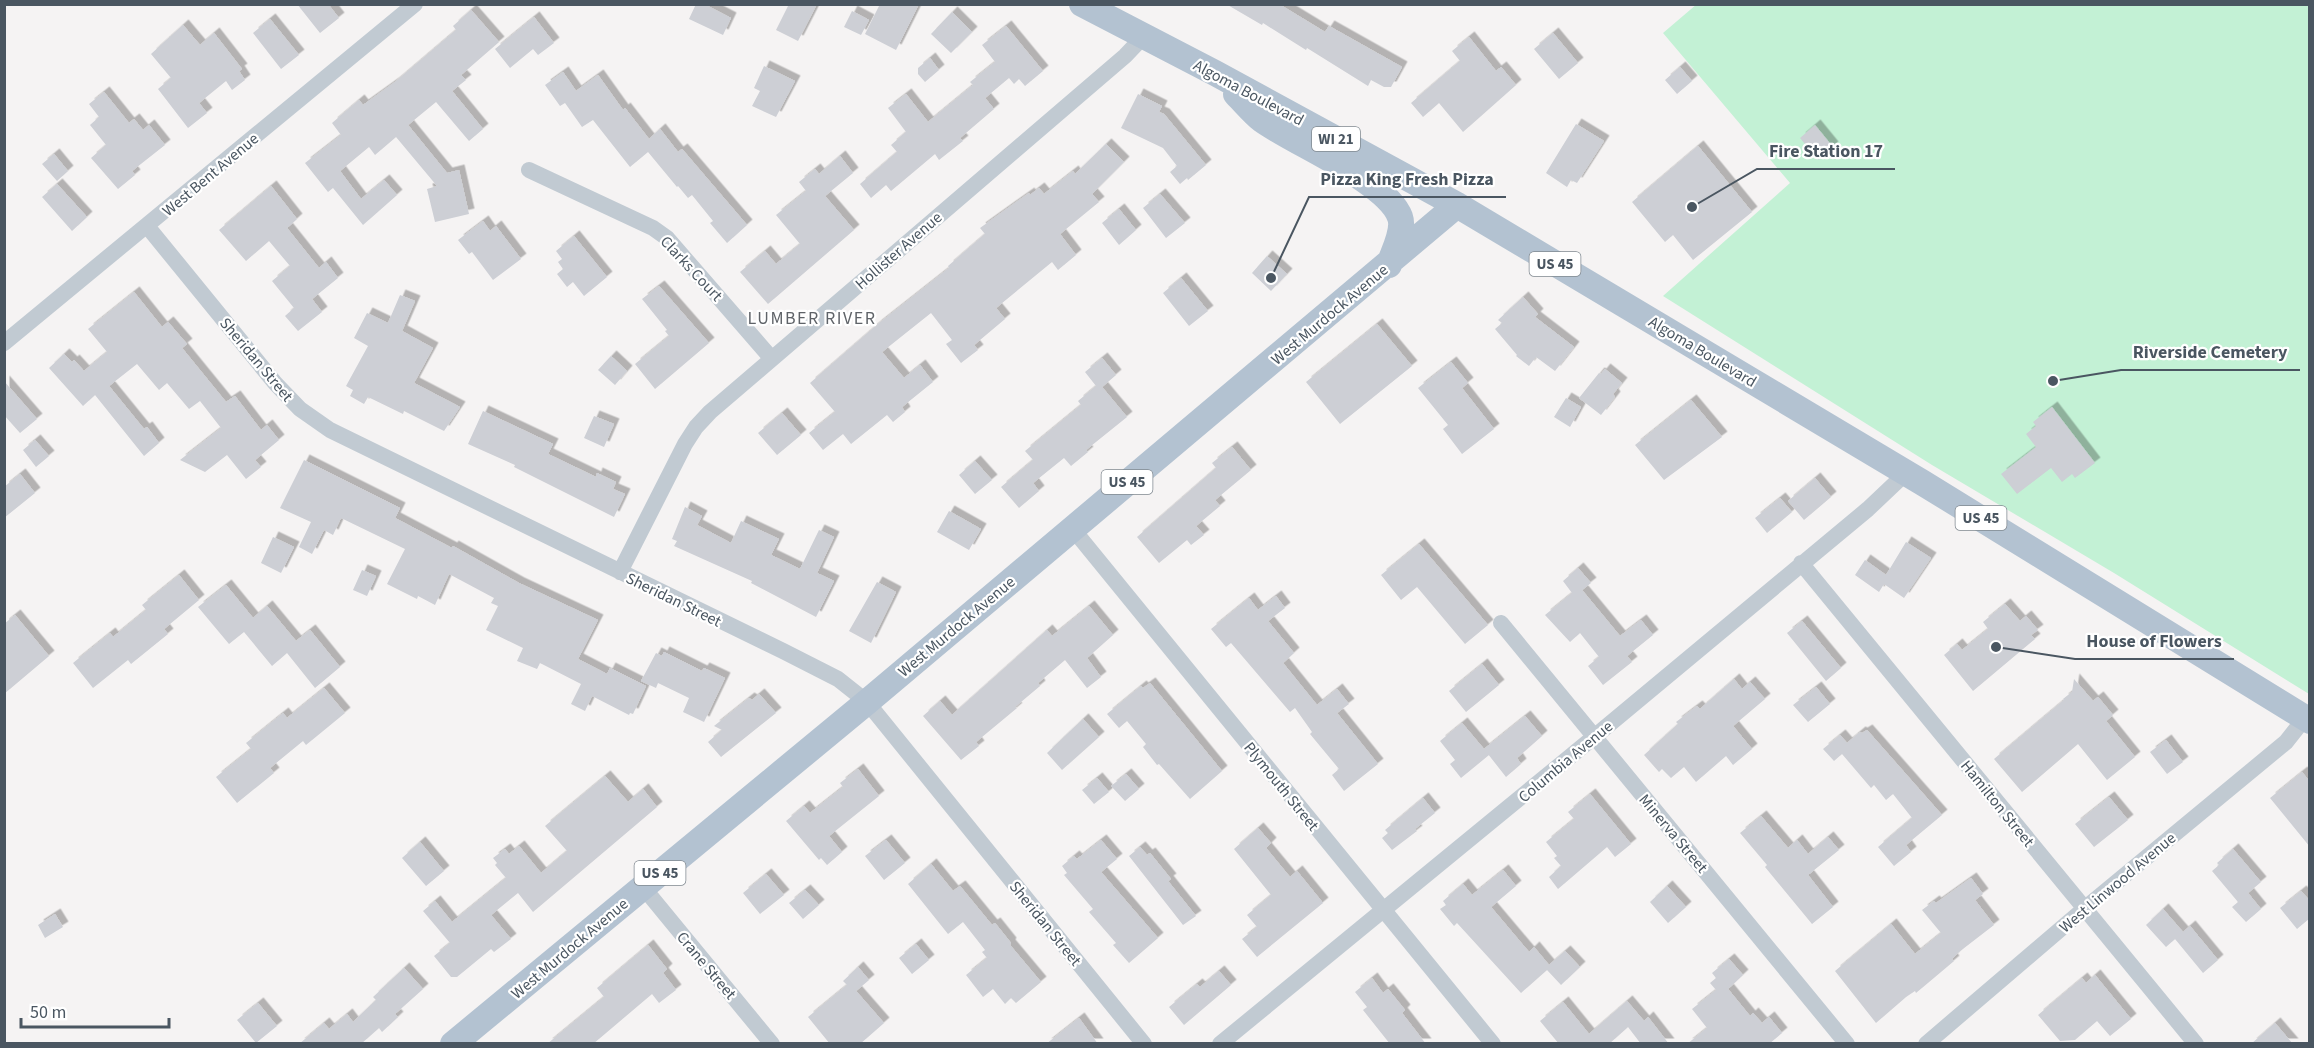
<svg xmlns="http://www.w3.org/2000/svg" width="2314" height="1048" viewBox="0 0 2314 1048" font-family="'Source Sans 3',sans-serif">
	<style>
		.green { fill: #c3f1d5 }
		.building { fill: #cdcfd5; filter: url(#shadow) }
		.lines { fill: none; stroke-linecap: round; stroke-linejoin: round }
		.minor { stroke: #c1cad2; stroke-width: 16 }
		.primary { stroke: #b3c2d1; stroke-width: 26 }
		.labels { text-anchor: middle; stroke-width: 4.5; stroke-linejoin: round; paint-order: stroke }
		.shield { fill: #fff; stroke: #808990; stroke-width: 1.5 }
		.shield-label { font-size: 15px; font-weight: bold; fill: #4a5661 }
		.street-label { font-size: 16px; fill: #4a5661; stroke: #fff }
		.neighbourhood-label { font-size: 18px; letter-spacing: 1.5px; fill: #5f6368; stroke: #fff }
		.leader { fill: none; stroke: #4a5661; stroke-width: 2 }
		.callout-dot { fill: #4a5661; stroke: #fff; stroke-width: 2 }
		.callout-label { font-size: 18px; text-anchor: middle; font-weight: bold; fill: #4a5661; stroke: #fff; stroke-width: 4.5; stroke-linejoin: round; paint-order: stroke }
	</style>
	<defs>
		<filter id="shadow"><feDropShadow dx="5.5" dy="-5.5" stdDeviation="0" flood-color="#0004"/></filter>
	</defs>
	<rect width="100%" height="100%" fill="#f5f3f3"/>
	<path class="green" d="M1697 4 2309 5V694L2114 573 1932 465 1663 296 1790 183 1663 33Z"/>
	<path class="building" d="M297 4H328L339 18 320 33Z
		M696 4H704L731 18 723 35 689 19Z
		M789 4H817L798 41 776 30Z
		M880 4H919L896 50 865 34Z
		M1226 4H1279L1325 32 1329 26 1402 67 1391 87H1384L1371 80 1368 86 1307 48 1306 50 1263 23 1262 25Z
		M471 10 499 42 461 75 466 80 452 91 483 129 469 141 436 102 408 125 447 173 459 170 469 214 435 222 427 189 437 186 396 137 375 155 369 147 340 171 361 199 384 180 397 195 363 225 333 188 328 192 305 163 341 135 332 123 359 100 363 105 395 82 456 30 453 26Z
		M852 11 869 20 861 35 844 27Z
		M952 12 972 32 951 53 931 34Z
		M534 17 554 43 538 55 533 49 510 68 495 49Z
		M270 19 299 55 281 69 253 33Z
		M183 25 200 45 214 33 242 69 239 71 245 80 232 90 226 81 199 103 207 113 188 128 158 89 171 78 151 54Z
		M1006 26 1043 71 1025 86 1019 79 1014 84 1009 78 985 98 994 109 960 138 963 141 939 160 935 154 891 191 886 185 871 198 860 184 897 152 891 145 906 132 888 108 906 94 928 122 973 85 970 82 995 62 982 45Z
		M1553 33 1578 63 1559 79 1534 49Z
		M1469 37 1496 71 1501 67 1516 85 1463 132 1439 103 1423 117 1411 103 1460 61 1452 51Z
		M930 58 939 70 925 82 918 74V68Z
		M764 66 795 81 776 117 752 106 760 91 754 88Z
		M1680 67 1692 81 1677 94 1665 80Z
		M563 72 576 91 598 75 623 110 625 108 649 139 660 129 678 152 682 149 747 225 727 243 710 223 713 221 692 195 688 198 678 186 677 187 648 152 630 167 593 120 582 127 565 103 560 106 545 85Z
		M104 92 129 123 134 119 143 130 149 125 165 145 132 171 135 175 118 189 91 158 106 145 90 125 99 117 89 104Z
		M1138 94 1162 106 1159 112 1164 114 1206 165 1188 180 1187 178 1180 184 1170 172 1177 166 1163 148 1121 128Z
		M1576 124 1604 141 1577 183 1571 180 1567 187 1546 173Z
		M1815 125 1833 147 1818 160 1800 138Z
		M1106 144 1124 162 1092 194 1099 202 1060 234 1076 255 1058 270 1052 262 996 308 1005 319 974 345 978 350 961 363 946 344 952 340 931 313 882 352 904 378 920 365 933 382 902 407 905 412 893 422 887 415 851 444 843 434 823 450 809 433 835 412 810 383 878 324 949 268 948 266 985 234 980 228 1029 193 1030 195 1039 188 1044 194 1073 171 1075 174Z
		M1698 146 1752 212 1693 260 1673 235 1665 242 1632 202Z
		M54 154 68 171 57 181 42 164Z
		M840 156 853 173 825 196 854 230 768 304 740 272 765 251 776 264 800 244 776 215 806 191 799 182 815 169 819 174Z
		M57 184 87 217 72 231 42 197Z
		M271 186 297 219 287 228 319 268 326 262 338 278 312 299 322 312 298 331 285 316 294 308 272 281 290 266 269 241 246 261 219 230Z
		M1160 194 1185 223 1166 238 1143 208Z
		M1119 209 1136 230 1119 245 1102 223Z
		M483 221 490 231 496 226 521 259 493 280 472 252 469 254 458 240Z
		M574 236 607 277 584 296 573 282 567 287 557 274 563 269 558 262 562 259 556 251Z
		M1267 256 1287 274 1271 291 1252 273Z
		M1181 278 1208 311 1189 326 1163 293Z
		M659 286 709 343 655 389 635 364 669 336 665 331 667 330 642 299Z
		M134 292 162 327 168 322 187 344 182 348 226 402 235 396 261 430 267 425 279 440 255 460 261 467 246 479 227 455 205 472 180 460 221 428 200 401 189 409 167 383 159 390 137 364 109 386 144 429 147 427 159 443 144 456 95 395 83 406 49 368 64 354 72 362 74 360 84 371 107 352 88 329Z
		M400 295 415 301 402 331 433 348 414 383 460 407 444 431 404 411 403 414 368 397 364 404 350 396 353 390 346 386 368 346 354 338 367 313 388 323Z
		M1523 297 1538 314 1535 317 1574 347 1555 371 1536 357 1529 366 1516 356 1517 355 1495 329 1502 323 1498 320Z
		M1377 324 1412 366 1340 424 1306 382Z
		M611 356 627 371 615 385 598 370Z
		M1102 358 1116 375 1102 387 1127 417 1086 450 1088 452 1071 466 1064 458 1033 483 1039 491 1019 508 1001 487 1033 460 1025 451 1081 405 1078 401 1096 386 1085 372Z
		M1451 362 1468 383 1462 388 1494 429 1462 454 1443 429 1448 425 1418 388Z
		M1605 369 1622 383 1613 394 1615 397 1601 415 1579 398 1599 373 1601 374Z
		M4 381 37 419 20 433 4 415Z
		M1566 398 1581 407 1570 427 1554 417Z
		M1691 400 1722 437 1664 480 1635 445Z
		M2052 407 2095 463 2075 478 2072 474 2062 482 2051 468 2017 494 2001 474 2036 447 2026 434 2036 426 2033 422Z
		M483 411 553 444 548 454 596 477 597 473 616 482 613 489 625 494 614 517 514 467 515 465 468 444Z
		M782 413 801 435 777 455 758 433Z
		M594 416 614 424 604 447 584 438Z
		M35 440 49 456 36 467 23 450Z
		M1232 447 1251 470 1215 500 1220 506 1196 526 1204 535 1191 545 1187 540 1159 563 1137 537 1216 468 1212 463Z
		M304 460 400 508 395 518 452 548 453 546 519 583 598 620 578 659 607 674 610 668 646 686 633 714 630 713 629 715 592 696 585 711 571 704 581 684 540 663 537 669 517 661 523 648 486 630 498 606 491 603 494 598 449 574 435 605 418 596 417 599 387 584 405 549 341 518 333 535 324 530 312 554 299 547 311 522 280 508Z
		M975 461 992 480 975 494 959 475Z
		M20 474 35 493 4 518V487Z
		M1815 478 1831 497 1804 520 1788 501Z
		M1780 498 1792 512 1767 533 1755 518Z
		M685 507 702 516 697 525 731 543 741 521 779 539 771 555 800 569 819 530 834 537 817 573 834 581 816 617 751 583 752 581 674 546 677 541 672 539Z
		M949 511 981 529 969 550 937 532Z
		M273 537 294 547 281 573 261 563Z
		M1906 542 1931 558 1904 598 1884 584 1879 592 1855 575 1865 560 1886 575Z
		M1419 544 1488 625 1465 644 1417 587 1401 600 1381 575Z
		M1578 568 1591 583 1582 590 1620 636 1641 620 1653 635 1627 656 1632 662 1603 685 1588 666 1599 657 1580 633 1570 642 1545 615 1572 593 1563 581Z
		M362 570 376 576 367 596 353 590Z
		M179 575 199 600 164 629 168 634 131 664 128 660 93 688 73 663 110 633 113 637 146 610 142 605Z
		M877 582 896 592 871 643 849 631Z
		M226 585 253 618 267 606 296 641 310 630 340 667 315 688 287 653 272 666 244 632 229 644 198 607Z
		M1276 596 1285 608 1268 621 1294 653 1283 663 1317 705 1337 689 1349 704 1337 713 1378 764 1344 791 1332 775 1339 769 1310 734 1312 732 1295 708 1290 712 1231 643 1226 647 1211 629 1249 598 1258 610Z
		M2005 604 2020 621 2026 616 2038 630 2031 635 2035 639 1973 691 1944 655 1957 644 1962 650 1988 629 1983 622Z
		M1089 606 1113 635 1087 658 1101 677 1087 688 1065 660 1038 683 1040 686 1015 707 1017 708 976 742 979 746 961 760 923 716 940 701 952 715 1047 630 1052 636Z
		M15 615 49 656 4 694V624Z
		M1802 621 1841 668 1826 681 1787 633Z
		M664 652 702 671 704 668 725 678 704 722 683 712 689 698 658 683 656 688 641 681 656 653 662 656Z
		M1482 664 1499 685 1466 712 1449 691Z
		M1734 679 1742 689 1750 682 1765 699 1733 726 1752 749 1733 765 1726 756 1696 782 1684 767 1671 778 1662 769 1659 772 1644 755 1678 724 1676 722 1697 706 1700 709Z
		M2074 679 2093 701 2098 697 2113 715 2106 721 2135 757 2107 780 2078 744 2022 792 1994 759 2064 700 2063 699 2072 692Z
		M1150 683 1222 771 1190 799 1159 764 1157 765 1143 747 1146 744 1127 721 1119 728 1107 714 1141 686 1143 688Z
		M1816 687 1830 704 1808 722 1793 705Z
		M324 688 345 713 306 745 303 741 270 768 274 773 237 803 216 777 251 749 246 743 283 713 287 718Z
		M759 694 776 713 721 757 708 742 722 730 714 726 749 698 752 700Z
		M1525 716 1542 736 1517 758 1521 764 1506 777 1484 749Z
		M1083 719 1099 737 1062 770 1047 753Z
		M1462 723 1489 755 1461 778 1450 764 1455 760 1440 741Z
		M1867 730 1942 815 1906 845 1911 852 1894 866 1878 847 1912 818 1893 794 1886 800 1874 785 1871 788 1842 754 1834 761 1823 749 1840 735 1847 743 1860 732 1862 733Z
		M2166 740 2183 762 2167 774 2150 752Z
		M858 769 879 796 829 836 842 852 827 865 821 858 819 860 786 821 804 806 810 813 843 787 840 783Z
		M2302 772 2310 782V847L2270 798Z
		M1126 774 1139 789 1125 801 1111 786Z
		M605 776 628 802 643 789 657 807 533 912 518 893 491 915 511 939 494 952 491 949 457 977H451L434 956 450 943 423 911 435 901 452 922 506 878 495 865 497 863 493 858 505 849 509 854 519 846 541 873 567 851 545 826Z
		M1097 778 1109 792 1094 804 1082 790Z
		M1590 794 1631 844 1615 857 1607 847 1558 889 1549 877 1561 866 1554 858 1557 856 1546 842 1574 819 1568 812Z
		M2109 797 2128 820 2094 847 2075 824Z
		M1423 798 1435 813 1415 829 1417 831 1392 850 1382 838 1388 833 1385 830Z
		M1761 816 1788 848 1797 840 1808 854 1828 837 1839 850 1808 875 1833 907 1812 924 1765 867 1767 865 1740 833Z
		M1258 828 1271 843 1266 848 1290 877 1297 871 1323 903 1257 957 1242 939 1257 927 1247 915 1271 895 1234 849Z
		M886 840 905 863 884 880 865 856Z
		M1101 840 1117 859 1101 872 1158 938 1129 963 1113 945 1116 943 1089 912 1093 909 1064 875 1067 873 1062 866 1074 856 1077 859Z
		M420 842 444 871 426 886 402 858Z
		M1140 847 1147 855 1150 853 1171 879 1168 881 1196 916 1183 925 1129 856Z
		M2233 849 2261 882 2248 893 2261 909 2246 922 2232 907 2238 902 2212 871 2219 865 2217 863Z
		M931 864 953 891 960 886 992 925 995 923 1011 943 1010 945 1041 982 1016 1003 1011 998 1005 1004 993 989 983 997 966 975 987 958 982 952 985 950 963 922 948 934 908 884Z
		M1503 870 1516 886 1491 907 1529 952 1534 947 1549 965 1565 951 1580 967 1561 985 1547 970 1521 993 1457 923 1454 926 1440 909 1446 905 1443 901 1463 884 1472 895Z
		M766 874 784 895 760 914 743 893Z
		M1971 878 1983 894 1975 900 1994 925 1959 952 1952 959 1954 961 1916 993 1915 991 1906 997 1876 1023 1835 971 1891 924 1915 954 1941 933 1922 910 1934 901 1936 903Z
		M1667 886 1686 907 1668 923 1650 902Z
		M805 890 819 905 803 919 789 903Z
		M2301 891 2310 901V918L2297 929 2280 908Z
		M2163 909 2183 932 2166 947 2146 925Z
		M55 914 63 927 45 938 38 925Z
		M2190 926 2218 960 2203 973 2175 939Z
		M916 944 929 960 912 974 899 958Z
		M648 945 667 969 663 973 676 990 659 1003 652 994 593 1044H547L604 997 597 988Z
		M1729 959 1743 975 1728 989 1750 1016 1753 1013 1762 1023 1769 1017 1782 1033 1769 1044H1687L1707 1028 1692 1009 1716 990 1710 983 1716 978 1712 973Z
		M858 967 869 980 856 991 884 1023 860 1044H830L808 1017 847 985 843 981Z
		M404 968 423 989 395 1014 398 1017 382 1032 379 1028 361 1044H299L324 1023 329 1029 347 1014 353 1022 376 1000 373 997Z
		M1219 971 1231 985 1184 1025 1169 1007 1197 984 1200 987Z
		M2095 975 2131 1019 2110 1036 2097 1021 2075 1040 2060 1041 2038 1015 2082 978 2086 983Z
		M1372 978 1383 993 1388 989 1405 1010 1402 1013 1426 1044H1390L1363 1010 1367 1007 1355 992Z
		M1627 1001 1644 1021 1648 1017 1669 1044H1641L1628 1027 1609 1044H1559L1540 1021 1563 1002 1589 1034Z
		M258 1003 277 1026 256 1043 237 1020Z
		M1079 1018 1098 1044H1046Z
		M2275 1023 2293 1044H2251Z"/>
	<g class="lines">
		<path class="minor" d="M529 170 653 228 667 238 772 359
			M147 226 275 383 300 409 330 430 783 651 838 679 867 702 1144 1044
			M4 343 415 4
			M1072 528 1493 1044
			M1801 563 2196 1044
			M620 572 685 444 696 427 710 412 1125 56 1144 36
			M1501 623 1847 1044
			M643 887 772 1044
			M1220 1044 1594 737 1868 509 1906 473
			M1926 1044 2084 909 2286 742 2305 718"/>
		<path class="primary" d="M1082 4 1215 73 1457 205 1923 483 2310 721
			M1236 94C1245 103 1253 113 1262 120 1295 144 1387 181 1400 217 1405 231 1393 252 1389 265
			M453 1044 867 702 1457 205"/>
	</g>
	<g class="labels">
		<g class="shield">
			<rect x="1312" y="127" width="48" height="24" rx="4.5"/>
			<rect x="1529.5" y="252" width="51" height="24" rx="4.5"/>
			<rect x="1101.5" y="470" width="51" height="24" rx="4.5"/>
			<rect x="1955.5" y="506" width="51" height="24" rx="4.5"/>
			<rect x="634.5" y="861" width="51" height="24" rx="4.5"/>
		</g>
		<g class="shield-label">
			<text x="1336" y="144">WI 21</text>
			<text x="1555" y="269">US 45</text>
			<text x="1127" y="487">US 45</text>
			<text x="1981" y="523">US 45</text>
			<text x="660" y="878">US 45</text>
		</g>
		<g class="street-label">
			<text transform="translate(1249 92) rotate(28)" y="6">Algoma Boulevard</text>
			<text transform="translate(210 174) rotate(-40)" y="6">West Bent Avenue</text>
			<text transform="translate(898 250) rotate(-41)" y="6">Hollister Avenue</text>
			<text transform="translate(692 268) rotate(47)" y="6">Clarks Court</text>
			<text transform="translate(1329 314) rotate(-40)" y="6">West Murdock Avenue</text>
			<text transform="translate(1703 351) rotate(31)" y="6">Algoma Boulevard</text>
			<text transform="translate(257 359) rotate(50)" y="6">Sheridan Street</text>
			<text transform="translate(674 599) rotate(26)" y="6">Sheridan Street</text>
			<text transform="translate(956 626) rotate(-40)" y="6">West Murdock Avenue</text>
			<text transform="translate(1565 761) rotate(-40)" y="6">Columbia Avenue</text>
			<text transform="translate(1282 786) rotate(51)" y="6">Plymouth Street</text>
			<text transform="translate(1998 803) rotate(51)" y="6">Hamilton Street</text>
			<text transform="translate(1674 833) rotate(50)" y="6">Minerva Street</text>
			<text transform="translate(2117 882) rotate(-40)" y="6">West Linwood Avenue</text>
			<text transform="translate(1046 923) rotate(51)" y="6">Sheridan Street</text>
			<text transform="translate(569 948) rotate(-40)" y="6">West Murdock Avenue</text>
			<text transform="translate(707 965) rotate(50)" y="6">Crane Street</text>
		</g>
		<g class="neighbourhood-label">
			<text x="812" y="324">LUMBER RIVER</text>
		</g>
	</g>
	<path class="leader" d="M1692 207L1757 169H1895M1271 278L1309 197H1506M2053 381L2121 370H2300M1996 647L2075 659H2234"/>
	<g class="callout-dot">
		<circle cx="1692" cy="207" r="6"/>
		<circle cx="1271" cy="278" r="6"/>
		<circle cx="2053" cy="381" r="6"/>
		<circle cx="1996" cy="647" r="6"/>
	</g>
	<g class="callout-label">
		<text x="1826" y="157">Fire Station 17</text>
		<text x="1407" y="185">Pizza King Fresh Pizza</text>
		<text x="2210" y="358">Riverside Cemetery</text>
		<text x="2154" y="647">House of Flowers</text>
	</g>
	<rect width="2314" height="1048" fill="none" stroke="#4a5661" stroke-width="12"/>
	<path d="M21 1018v9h148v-9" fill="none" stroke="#4a5661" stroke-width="3"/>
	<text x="30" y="1018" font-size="18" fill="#4a5661" stroke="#ffffff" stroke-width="4.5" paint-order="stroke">50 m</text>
</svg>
